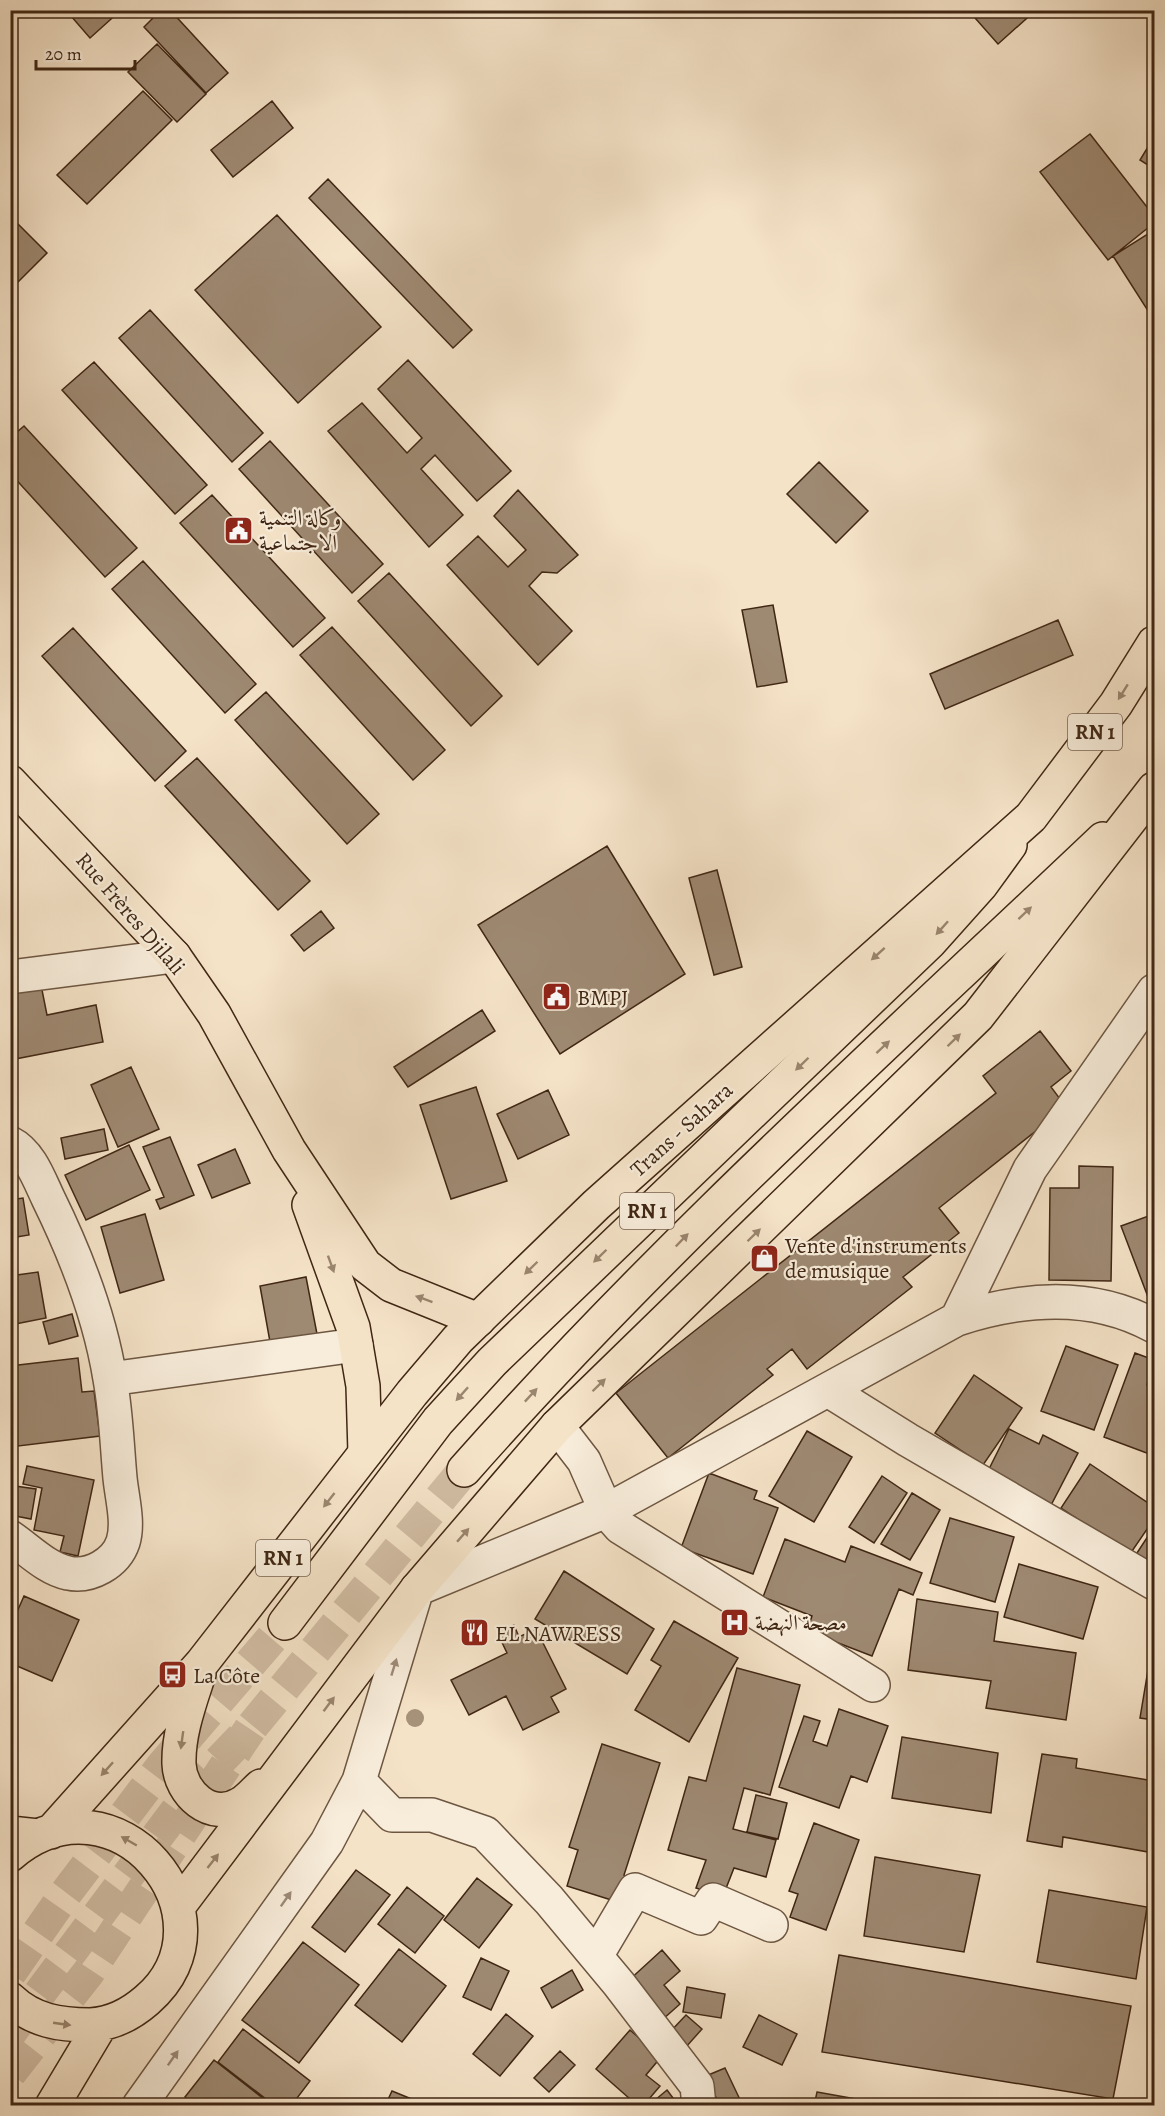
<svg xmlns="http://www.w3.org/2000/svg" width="1165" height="2116" viewBox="0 0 1165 2116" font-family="Alegreya,Amiri,serif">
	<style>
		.building { fill: #9e8972; stroke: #402714; stroke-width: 1.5 }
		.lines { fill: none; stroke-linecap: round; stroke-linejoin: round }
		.primary-tunnel { stroke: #d1bda4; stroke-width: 33; stroke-dasharray: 33 16; stroke-linecap: butt }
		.motorway-tunnel { stroke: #d1bda4; stroke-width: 33; stroke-dasharray: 33 16; stroke-linecap: butt }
		.minor-casing { stroke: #6d5641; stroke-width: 36 }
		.primary-casing { stroke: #402714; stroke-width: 36 }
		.trunk-casing { stroke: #402714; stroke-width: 36 }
		.motorway-casing { stroke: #402714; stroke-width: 36 }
		.minor { stroke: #f8eddb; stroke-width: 33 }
		.primary { stroke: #f5e3c8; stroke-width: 33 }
		.trunk { stroke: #f5e3c8; stroke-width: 33 }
		.motorway { stroke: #f5e3c8; stroke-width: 33 }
		.tree { fill: #a69179 }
		.oneway { fill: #9a856e }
		.oneway2 { fill: #9c8a78 }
		.labels { text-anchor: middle; stroke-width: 4.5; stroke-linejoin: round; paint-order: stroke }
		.shield { fill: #f8eddb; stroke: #776250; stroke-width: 1.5 }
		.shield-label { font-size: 21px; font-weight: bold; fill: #402714 }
		.poi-label { font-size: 22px; fill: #402714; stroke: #f8eddb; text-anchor: start }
		.street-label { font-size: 22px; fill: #402714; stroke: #f8eddb }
	</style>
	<rect width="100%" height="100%" fill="#f5e3c8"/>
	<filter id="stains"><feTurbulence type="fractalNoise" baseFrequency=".00333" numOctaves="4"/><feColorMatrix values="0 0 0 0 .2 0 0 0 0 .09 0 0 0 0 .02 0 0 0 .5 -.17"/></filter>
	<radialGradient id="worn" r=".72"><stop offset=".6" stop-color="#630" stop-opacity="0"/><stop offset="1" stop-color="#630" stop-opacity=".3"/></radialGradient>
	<path class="building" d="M77 10H121L90 38 71 16Z
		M161 10H170L228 73 206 93 144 27Z
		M968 10H1036L998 44Z
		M157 44 206 94 177 122 128 72Z
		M143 91 172 120 87 204 57 175Z
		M272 101 293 128 233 177 211 150Z
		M1090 134 1154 216V223L1108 260 1040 172Z
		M1154 137V169L1140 160Z
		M328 179 472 330 453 348 309 198Z
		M277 215 381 327 298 403 195 290Z
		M15 221 47 253 10 290V225Z
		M1154 230V311L1150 314 1113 256Z
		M150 310 263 433 232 462 119 338Z
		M408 360 511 471 477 501 435 455 421 469 463 515 429 547 328 431 362 403 407 453 422 438 378 389Z
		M94 362 207 485 175 514 62 390Z
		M24 426 137 548 105 577 10 473V438Z
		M270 441 383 564 352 593 239 469Z
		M819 462 868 511 836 543 787 494Z
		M518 490 578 555 557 573 542 572 529 586 572 631 538 665 447 565 478 536 508 567 526 550 494 516Z
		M212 495 325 618 293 647 180 523Z
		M143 561 256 684 225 713 112 589Z
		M389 573 502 696 471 726 358 601Z
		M773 605 787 682 757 687 742 610Z
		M1058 620 1073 655 945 709 930 674Z
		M332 627 445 750 413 780 300 655Z
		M73 628 186 751 155 781 42 656Z
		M266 692 379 814 347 844 235 720Z
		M197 758 310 881 278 910 165 786Z
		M607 846 685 974 560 1054 478 925Z
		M717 870 742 967 714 975 689 878Z
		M321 911 334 928 304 951 291 935Z
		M41 985 47 1015 96 1005 103 1042 10 1060V991Z
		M482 1010 495 1031 408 1087 394 1067Z
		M1040 1031 1071 1071 1051 1087 1066 1107 939 1208 959 1233 903 1277 912 1287 807 1369 792 1349 767 1369 773 1375 668 1458 616 1393 996 1093 983 1076Z
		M131 1067 159 1129 118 1147 91 1085Z
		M476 1087 507 1181 451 1199 420 1105Z
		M548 1090 569 1135 518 1159 497 1114Z
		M104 1129 108 1150 65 1159 61 1138Z
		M170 1137 194 1195 160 1209 156 1200 164 1197 143 1147Z
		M129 1145 150 1190 86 1220 65 1175Z
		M235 1149 250 1183 212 1198 198 1165Z
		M1079 1166 1113 1167 1111 1281 1049 1280 1050 1188H1079Z
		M23 1198 29 1235 10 1238V1200Z
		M145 1214 164 1280 120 1293 101 1227Z
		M1154 1214V1295L1148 1297 1121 1226Z
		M38 1272 46 1318 10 1325V1276Z
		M306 1277 317 1334 270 1342 260 1286Z
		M72 1314 78 1336 49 1344 43 1322Z
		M1066 1346 1118 1365 1094 1430 1041 1411Z
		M1135 1353 1154 1360 1147 1385 1154 1388V1447L1152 1455 1104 1437Z
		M78 1358 82 1392 94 1391 100 1436 10 1447V1366Z
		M974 1375 1022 1408 983 1465 935 1433Z
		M1009 1429 1039 1444 1043 1435 1078 1453 1048 1511 984 1479Z
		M807 1431 852 1457 814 1522 769 1496Z
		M10 1450 17 1451 10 1494Z
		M1090 1464 1154 1507V1519L1130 1554 1061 1508Z
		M27 1466 94 1480 78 1556 60 1552 64 1536 34 1530 42 1488 23 1484Z
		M709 1473 757 1491 754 1499 778 1508 753 1574 681 1548Z
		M882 1476 907 1493 874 1543 849 1527Z
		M15 1486 36 1489 31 1519 10 1515Z
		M912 1493 940 1510 910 1560 881 1544Z
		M950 1518 1014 1537 995 1602 930 1583Z
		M1154 1527V1573L1133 1559Z
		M785 1539 845 1562 851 1546 922 1573 913 1595 899 1589 872 1656 807 1631 812 1616 763 1597Z
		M1019 1564 1098 1587 1083 1639 1004 1617Z
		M564 1571 654 1629 627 1674 535 1619Z
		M24 1596 79 1620 52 1681 10 1663V1628Z
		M917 1599 998 1612 994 1641 1076 1653 1066 1720 986 1708 991 1681 908 1670Z
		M674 1621 738 1658 689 1742 635 1710 661 1666 651 1660Z
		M514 1625 519 1637 536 1629 566 1689 551 1697 559 1712 523 1730 506 1696 469 1715 451 1680 507 1653 498 1634Z
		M1149 1664 1154 1665V1720L1140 1718Z
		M737 1668 800 1685 770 1795 744 1788 733 1829 776 1840 766 1877 734 1868 723 1896 696 1888 706 1860 668 1850 689 1777 706 1781Z
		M839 1709 888 1726 867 1782 851 1776 839 1808 779 1787 804 1716 820 1721 813 1741 827 1746Z
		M902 1737 998 1753 991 1813 892 1798Z
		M602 1744 660 1763 624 1875 632 1878 624 1904 567 1886 578 1850 569 1847Z
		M1042 1754 1077 1759 1076 1768 1154 1781V1853L1063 1837 1062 1847 1027 1841Z
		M756 1795 787 1803 778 1839 747 1832Z
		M814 1823 859 1840 826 1930 790 1917 798 1894 789 1891Z
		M875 1857 980 1875 964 1952 864 1936Z
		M356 1870 390 1895 345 1952 312 1927Z
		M477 1878 512 1905 479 1948 444 1920Z
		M407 1887 444 1916 415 1953 378 1924Z
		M1049 1890 1147 1907 1136 1979 1037 1962Z
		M303 1942 359 1985 299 2063 242 2020Z
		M399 1949 446 1986 402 2042 355 2005Z
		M662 1950 680 1971 664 1985 680 2004 662 2020 627 1982Z
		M839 1955 1131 2006 1113 2099 822 2052Z
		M481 1958 509 1971 491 2010 463 1997Z
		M572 1970 583 1990 552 2008 541 1988Z
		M687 1987 725 1994 721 2018 683 2012Z
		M506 2014 533 2036 500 2076 473 2054Z
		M686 2015 702 2029 686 2047 670 2032Z
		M759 2015 797 2034 782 2065 743 2047Z
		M243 2029 310 2081 291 2106H275L218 2062Z
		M630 2030 661 2057 646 2075 660 2086 643 2106H638L596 2069Z
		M560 2051 575 2065 549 2092 534 2078Z
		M214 2060 273 2106H195L185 2097Z
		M725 2068 743 2106H720L706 2076Z
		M667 2090 679 2106H648Z
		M392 2091 419 2102 418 2106H385Z
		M817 2092 895 2106H814Z"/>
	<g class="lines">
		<path class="primary-tunnel" d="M10 1973 63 1897 163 1765 285 1623
			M10 2033 192 1790 250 1729 464 1470"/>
		<path class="motorway-tunnel" d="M10 2073 88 1973 250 1729"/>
		<defs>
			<path id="minor" d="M10 977 174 956
				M10 1143C30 1153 39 1179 48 1198 76 1255 100 1316 110 1379 116 1411 117 1445 120 1478 122 1498 129 1523 123 1542 116 1563 90 1578 68 1573 47 1569 28 1549 10 1537
				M957 1319 1030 1169 1154 991
				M110 1379 356 1345
				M828 1390 908 1440 1154 1583
				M557 1426 584 1461 606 1511 620 1527 873 1685
				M359 1781 392 1815H432L485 1833 549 1900 619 1984 697 2086 699 2106
				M596 1956 635 1890 701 1918 713 1900 771 1925
				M139 2106 327 1842 359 1781 417 1589 606 1511 957 1319C1022 1298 1092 1292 1154 1326"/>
			<path id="primary" d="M10 782 174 956 214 1014 289 1150 365 1265 391 1285 478 1320
				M309 1205 353 1327 363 1386 365 1453
				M464 1470C662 1246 886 1045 1103 839
				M285 1623 438 1421 492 1362 930 942 981 885 1010 845"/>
			<path id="trunk" d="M199 1674C190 1702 178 1734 179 1764 180 1793 211 1822 240 1804 248 1800 254 1792 261 1786
				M51 1832 202 1663 412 1393 458 1339 596 1205 1031 817 1116 704 1154 643
				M10 1855C116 1764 242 1918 147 2000 131 2014 112 2024 90 2025 60 2025 33 2021 10 1999
				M178 1907 417 1589 557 1426 978 1016 1154 789
				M52 2106 101 2024"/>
			<path id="motorway" d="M10 1833 38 1836"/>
		</defs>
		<use href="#minor" class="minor-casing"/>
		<use href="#primary" class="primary-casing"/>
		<use href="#trunk" class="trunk-casing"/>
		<use href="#motorway" class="motorway-casing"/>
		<use href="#minor" class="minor"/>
		<use href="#primary" class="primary"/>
		<use href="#trunk" class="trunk"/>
		<use href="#motorway" class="motorway"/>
	</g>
	<circle class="tree" cx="415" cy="1718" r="9"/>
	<defs><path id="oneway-solid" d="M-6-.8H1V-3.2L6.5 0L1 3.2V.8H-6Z" transform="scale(1.5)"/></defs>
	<g class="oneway">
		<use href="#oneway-solid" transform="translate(1123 692) rotate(122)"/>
		<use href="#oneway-solid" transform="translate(1025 913) rotate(-43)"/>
		<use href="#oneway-solid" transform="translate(942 928) rotate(132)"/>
		<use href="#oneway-solid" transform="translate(878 954) rotate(138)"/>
		<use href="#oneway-solid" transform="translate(954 1040) rotate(-44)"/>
		<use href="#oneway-solid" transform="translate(883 1047) rotate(-43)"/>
		<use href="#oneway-solid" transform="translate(802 1064) rotate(136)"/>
		<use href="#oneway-solid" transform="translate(754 1235) rotate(-44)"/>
		<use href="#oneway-solid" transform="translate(682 1240) rotate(-46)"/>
		<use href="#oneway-solid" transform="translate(600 1256) rotate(136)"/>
		<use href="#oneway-solid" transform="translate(331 1264) rotate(70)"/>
		<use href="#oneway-solid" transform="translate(531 1268) rotate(136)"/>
		<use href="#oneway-solid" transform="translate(424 1299) rotate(-160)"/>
		<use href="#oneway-solid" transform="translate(599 1385) rotate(-44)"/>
		<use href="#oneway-solid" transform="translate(462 1394) rotate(132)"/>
		<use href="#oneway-solid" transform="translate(531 1395) rotate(-47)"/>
		<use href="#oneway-solid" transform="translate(329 1500) rotate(128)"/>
		<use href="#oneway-solid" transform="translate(463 1535) rotate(-49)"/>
		<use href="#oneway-solid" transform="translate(329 1704) rotate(-53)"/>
		<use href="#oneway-solid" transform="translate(182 1740) rotate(98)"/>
		<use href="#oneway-solid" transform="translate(107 1769) rotate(132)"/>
		<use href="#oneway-solid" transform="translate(129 1841) rotate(-150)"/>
		<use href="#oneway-solid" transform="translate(213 1861) rotate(-52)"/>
		<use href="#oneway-solid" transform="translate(62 2024) rotate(8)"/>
	</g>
	<g class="oneway2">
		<use href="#oneway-solid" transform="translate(394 1667) rotate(-73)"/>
		<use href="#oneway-solid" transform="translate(286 1899) rotate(-55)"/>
		<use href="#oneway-solid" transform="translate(173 2058) rotate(-55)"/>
	</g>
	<defs>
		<symbol id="civic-square" viewBox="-11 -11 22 22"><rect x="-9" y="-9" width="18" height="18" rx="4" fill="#8f2418" stroke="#f8eddb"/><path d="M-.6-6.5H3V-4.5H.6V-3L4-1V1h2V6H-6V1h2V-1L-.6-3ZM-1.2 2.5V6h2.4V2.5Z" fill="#fff"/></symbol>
		<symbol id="shop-square" viewBox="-11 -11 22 22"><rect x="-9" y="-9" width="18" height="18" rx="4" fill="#8f2418" stroke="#f8eddb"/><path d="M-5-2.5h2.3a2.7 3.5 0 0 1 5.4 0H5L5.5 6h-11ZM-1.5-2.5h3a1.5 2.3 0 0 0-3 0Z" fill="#fff"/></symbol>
		<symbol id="hospital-square" viewBox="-11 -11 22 22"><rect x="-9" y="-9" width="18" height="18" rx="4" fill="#8f2418" stroke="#f8eddb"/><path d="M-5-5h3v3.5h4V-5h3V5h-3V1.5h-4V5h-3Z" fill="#fff"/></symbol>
		<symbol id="restaurant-square" viewBox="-11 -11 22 22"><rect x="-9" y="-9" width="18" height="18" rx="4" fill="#8f2418" stroke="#f8eddb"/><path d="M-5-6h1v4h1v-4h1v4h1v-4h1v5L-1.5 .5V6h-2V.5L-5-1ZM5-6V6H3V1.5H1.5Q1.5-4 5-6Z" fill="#fff"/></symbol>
		<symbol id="bus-square" viewBox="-11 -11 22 22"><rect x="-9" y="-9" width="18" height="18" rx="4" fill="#8f2418" stroke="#f8eddb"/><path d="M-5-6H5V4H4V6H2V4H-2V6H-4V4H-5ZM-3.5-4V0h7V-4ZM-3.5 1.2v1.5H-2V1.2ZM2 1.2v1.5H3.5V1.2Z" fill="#fff"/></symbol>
	</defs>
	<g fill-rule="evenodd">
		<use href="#civic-square" x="222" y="514" width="33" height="33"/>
		<use href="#civic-square" x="540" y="980" width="33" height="33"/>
		<use href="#shop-square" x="748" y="1242" width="33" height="33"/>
		<use href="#hospital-square" x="718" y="1606" width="33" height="33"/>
		<use href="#restaurant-square" x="458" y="1616" width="33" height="33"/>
		<use href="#bus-square" x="156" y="1658" width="33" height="33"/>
	</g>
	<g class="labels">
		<g class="shield">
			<rect x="1068" y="714" width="54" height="36" rx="4.5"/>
			<rect x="620" y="1193" width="54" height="36" rx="4.5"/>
			<rect x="256" y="1540" width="54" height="36" rx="4.5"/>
		</g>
		<g class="shield-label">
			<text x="1095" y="739">RN 1</text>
			<text x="647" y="1218">RN 1</text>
			<text x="283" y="1565">RN 1</text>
		</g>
		<g class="poi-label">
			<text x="259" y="525">وكالة التنمية<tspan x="259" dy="25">الاجتماعية</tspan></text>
			<text x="577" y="1005">BMPJ</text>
			<text x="785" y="1253">Vente d'instruments<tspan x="785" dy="25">de musique</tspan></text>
			<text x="755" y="1630">مصحة النهضة</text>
			<text x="495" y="1641">EL NAWRESS</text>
			<text x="193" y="1683">La Côte</text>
		</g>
		<g class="street-label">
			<text transform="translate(131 913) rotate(49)" y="8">Rue Frères Djilali</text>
			<text transform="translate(681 1129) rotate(-42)" y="8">Trans - Sahara</text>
		</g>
	</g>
	<rect width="1165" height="2116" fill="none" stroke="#f5e3c8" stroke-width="36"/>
	<rect x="12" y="12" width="1141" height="2092" fill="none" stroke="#402714" stroke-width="3"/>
	<rect x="18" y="18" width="1129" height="2080" fill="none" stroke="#402714" stroke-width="1.5"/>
	<path d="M36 60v9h99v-9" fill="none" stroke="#402714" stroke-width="3"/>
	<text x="45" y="60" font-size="18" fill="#402714" stroke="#f8eddb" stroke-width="4.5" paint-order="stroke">20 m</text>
	<rect width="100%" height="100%" filter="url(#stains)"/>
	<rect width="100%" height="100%" fill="url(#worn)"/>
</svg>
